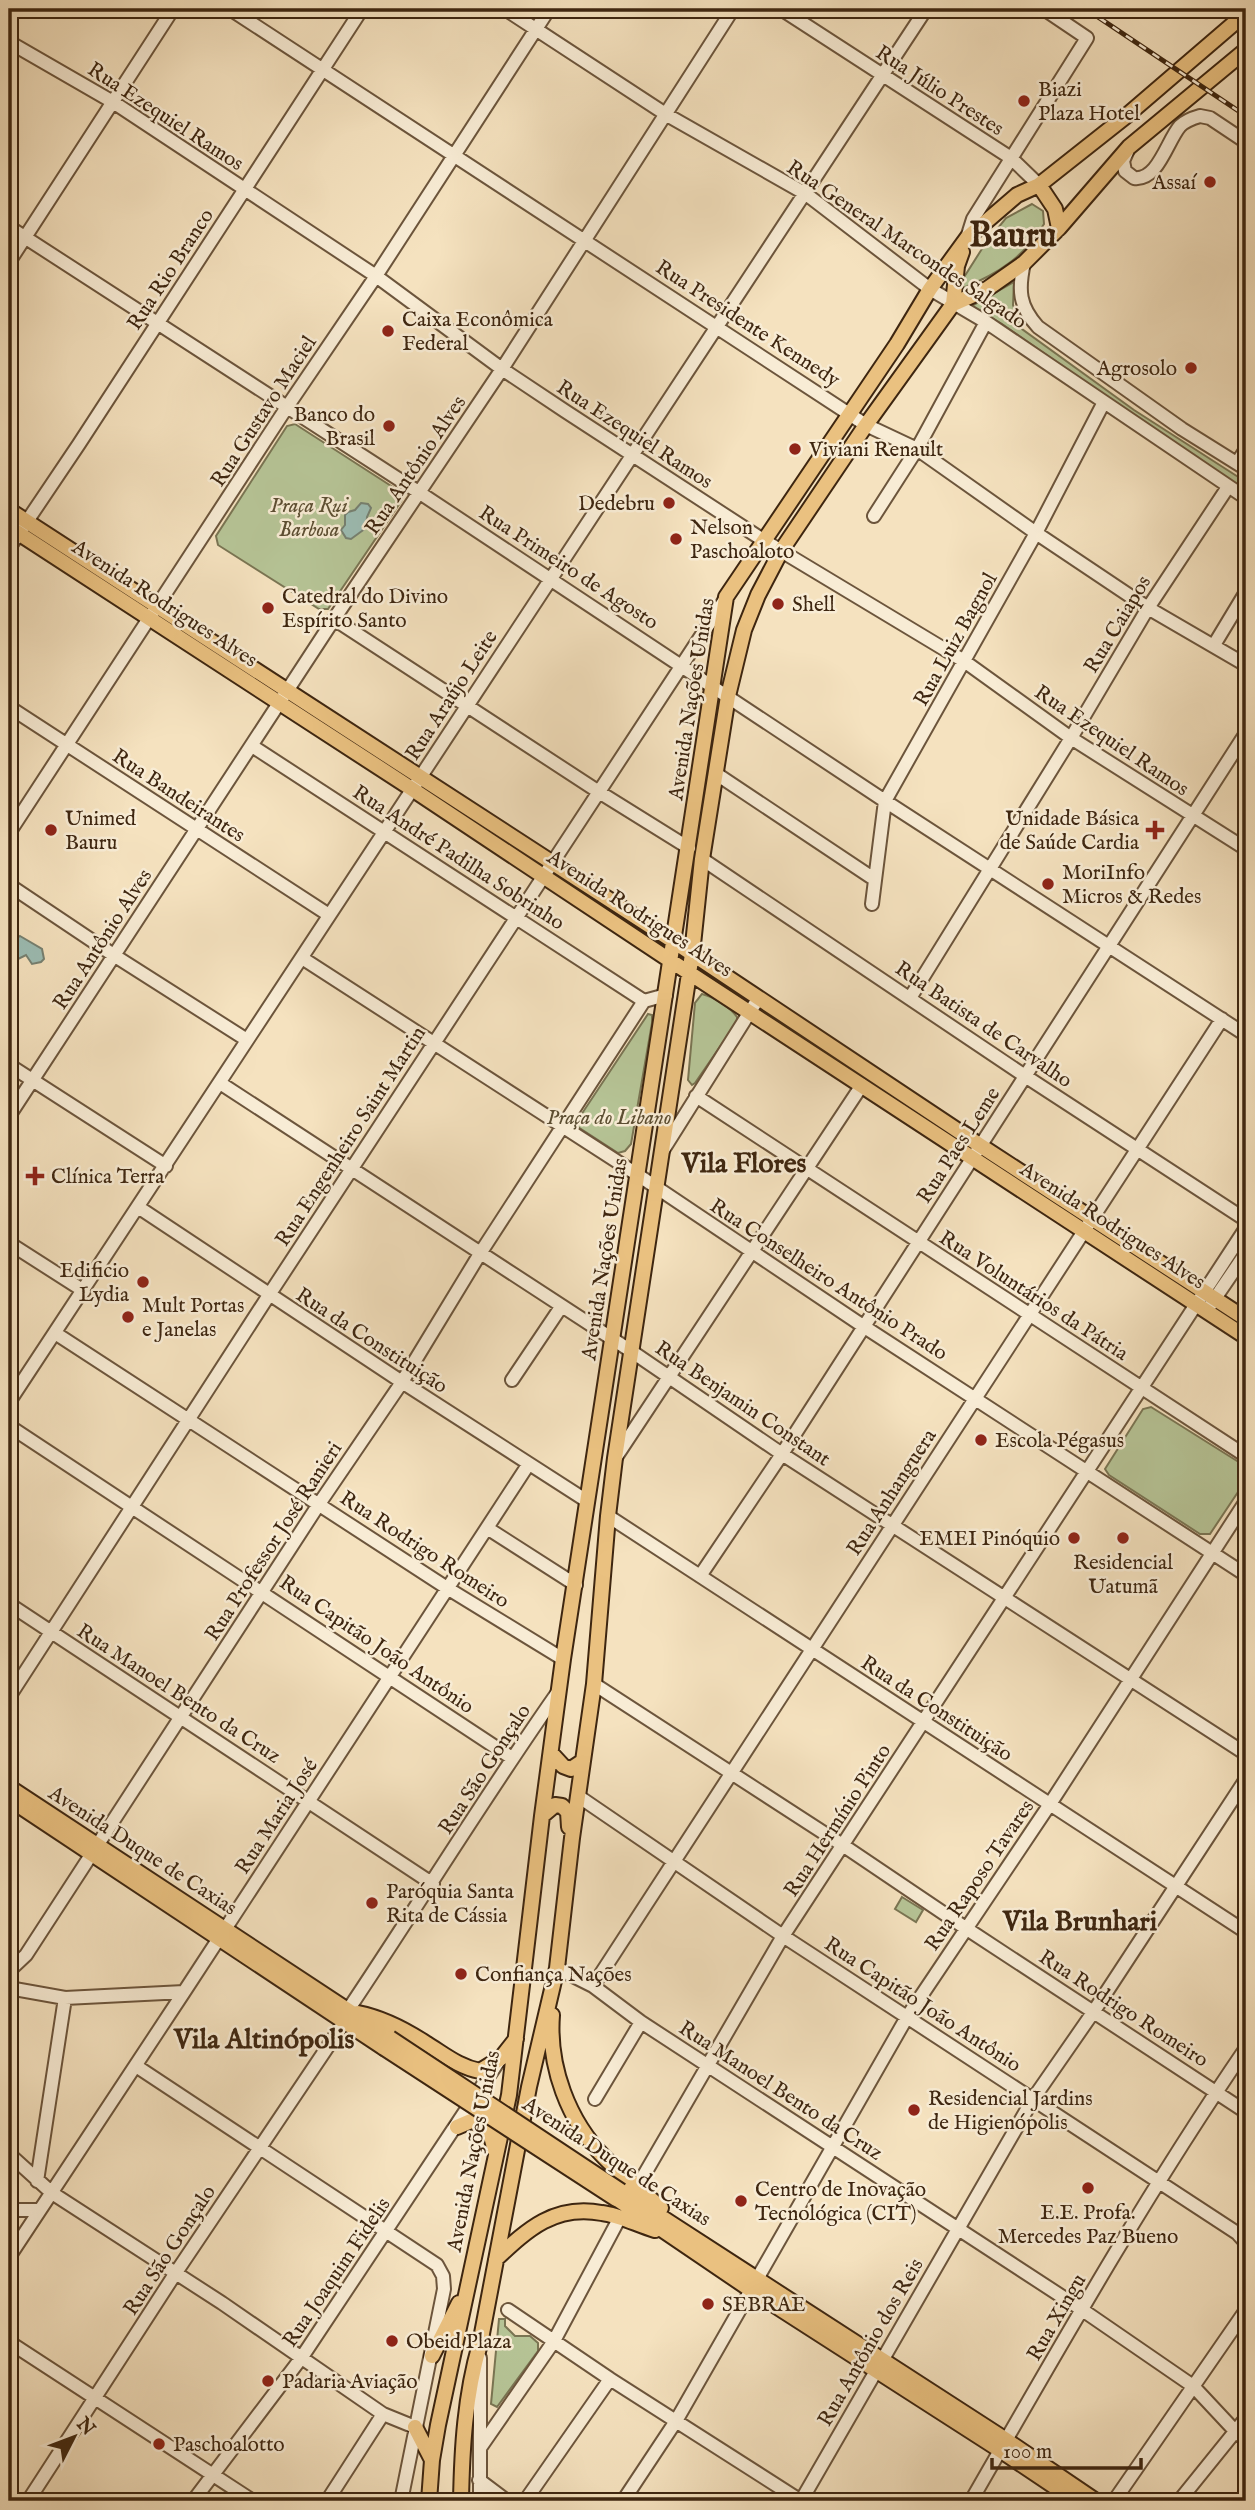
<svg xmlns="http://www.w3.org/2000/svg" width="1255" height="2510" viewBox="0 0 1255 2510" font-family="'IM FELL English',serif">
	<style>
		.green { fill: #b6c496; stroke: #7a7553; stroke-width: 2 }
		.water { fill: #9cbdb4; stroke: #768172; stroke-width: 2 }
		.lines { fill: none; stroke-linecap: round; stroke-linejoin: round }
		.minor-casing { stroke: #6c553c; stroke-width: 16 }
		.major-casing { stroke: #3e2610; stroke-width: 18 }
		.minor { stroke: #f8ecd5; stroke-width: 12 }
		.major { stroke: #eac180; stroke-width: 14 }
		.rail-casing { stroke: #3e2610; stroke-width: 5 }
		.rail { stroke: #f8ecd5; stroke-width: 2.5; stroke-dasharray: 8; stroke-linecap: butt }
		.major-bridge-casing { stroke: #3e2610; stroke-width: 18; stroke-linecap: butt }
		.major-bridge { stroke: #eac180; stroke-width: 14 }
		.poi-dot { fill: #8f2418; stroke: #f8ecd5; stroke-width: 2.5 }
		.labels { text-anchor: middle; stroke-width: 5; stroke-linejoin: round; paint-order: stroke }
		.poi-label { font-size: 21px; fill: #3e2610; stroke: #f8ecd5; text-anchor: start }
		.street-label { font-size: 21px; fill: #3e2610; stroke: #f8ecd5 }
		.park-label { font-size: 21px; font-style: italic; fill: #5c4e32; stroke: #f8ecd5 }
		.district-label { font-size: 28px; font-weight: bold; fill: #3e2610; stroke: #f8ecd5 }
		.town-label { font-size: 35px; font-weight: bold; fill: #3e2610; stroke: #f8ecd5 }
	</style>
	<rect width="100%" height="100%" fill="#f5e2bf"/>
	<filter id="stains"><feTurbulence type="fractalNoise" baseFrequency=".00286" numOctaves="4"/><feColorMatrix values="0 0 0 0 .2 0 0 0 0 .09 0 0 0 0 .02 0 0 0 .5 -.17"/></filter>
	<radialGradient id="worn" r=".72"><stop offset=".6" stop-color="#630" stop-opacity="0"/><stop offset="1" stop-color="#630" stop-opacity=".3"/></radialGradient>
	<path class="green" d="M1032 204 1043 211 1044 224C1024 257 998 274 963 288L961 282 985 244 1006 218Z
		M1014 282 1013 305 1022 329 1134 410 1246 482V490L1161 435 1002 324 972 306Z
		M295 424 402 493V500L328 609H319L218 545 216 536 287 426Z
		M702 994C714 997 730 1007 737 1017V1022L695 1083 692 1085 688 1080 695 1003Z
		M648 1014 652 1015V1023L631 1144 625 1151 618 1153 578 1127 579 1118Z
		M1151 1407 1245 1466 1246 1480 1210 1534H1200L1109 1475 1105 1469 1143 1409Z
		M902 1897 923 1910 916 1922 895 1909Z
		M499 2319H505V2326L515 2336H530L538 2343V2351L497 2407 491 2404Z"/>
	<path class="water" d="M361 503 368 504 371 508 367 517 366 528 351 539 346 538 341 530 345 525V515L348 512 355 510Z
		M20 936 42 949 44 959 41 962 32 964 26 955 14 961 9 957V942Z"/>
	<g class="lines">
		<defs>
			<path id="minor" d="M230 9 866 425 917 449 1036 533 1148 608 1246 665
				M505 9 667 115 806 194 930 289 986 322 1246 498
				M781 9 1011 158 1039 185
				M9 42 113 102 376 276 502 369 565 411 763 540 964 661 1071 738 1246 849
				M1127 152 1123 161 1125 171 1134 178C1158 181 1167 141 1180 126 1185 121 1193 118 1200 116L1210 118 1246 142
				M9 227 420 493 885 801 1246 1035
				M967 238 973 219 1087 38 1044 9
				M9 262 173 9
				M1024 263C1018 290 1019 306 1038 327L1182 429 1246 469
				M1237 463 1246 449
				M874 516 917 449 986 322
				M9 548 79 444 362 9
				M334 619 599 792 689 848
				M1214 645 1246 592
				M9 707 329 915
				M252 746 644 1001
				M715 773 874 879
				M9 833 287 407 376 276 549 9
				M702 859 1025 1076 1246 1220
				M9 885 115 956 247 1040
				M872 904 885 801 1036 533 1104 402
				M302 958 638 1175 863 1326 1246 1575
				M910 998 1071 738 1148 608 1228 487
				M9 1065 166 1166
				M220 1083 631 1351 782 1454 1246 1754
				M696 1096 1246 1456
				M9 1116 334 619 502 369 733 9
				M663 1150 758 999
				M138 1207 402 1382 587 1501
				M9 1243 84 1291
				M1207 1310 1246 1253
				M55 1333 447 1588 563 1659
				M512 1380 561 1307
				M9 1402 926 9
				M9 1426 512 1758
				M616 1457 862 1085
				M608 1516 1246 1932
				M487 1528 576 1585
				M700 1576 782 1454 1246 733
				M9 1604 433 1884
				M594 1684 844 1846 967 1929 1246 2112
				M9 1697 269 1295 726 598
				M578 1796 783 1936 1237 2233 1246 2243
				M557 1968 593 1986 641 2022 1081 2309 1193 2386 1236 2432 1246 2440
				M9 1971 26 1955 319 1504 402 1382 481 1252 644 1001 666 995
				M593 1986 1222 1019
				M9 1988 65 1998 184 1992
				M348 2010C419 1904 485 1796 558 1692
				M136 2066 437 2265 443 2276 444 2289 401 2501
				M595 2099 641 2022
				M9 2154 52 2193 222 2303 383 2414 415 2427
				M37 2181 65 1998
				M633 2194 783 1936 1246 1228
				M9 2210H40
				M9 2257 184 1992 528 1465
				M757 2279 907 2017 1050 1804 1246 1501
				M508 2310 610 2379 801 2501
				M9 2342 253 2501
				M480 2358V2501
				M480 2448 554 2341 619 2219
				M479 2480 507 2501
				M28 2501 175 2274 345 2021
				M193 2501 302 2357 500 2059
				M327 2501 383 2414
				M525 2501 610 2379
				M623 2501 676 2421 751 2290
				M801 2501 1033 2099 1094 2011 1246 1779
				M971 2501C1059 2348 1146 2194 1246 2048
				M1114 2501 1246 2310
				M1179 2501 1246 2418"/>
			<path id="major" d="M1039 185 1055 209 1059 228
				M953 304 957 266 962 252
				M9 510 673 941 981 1146 1246 1319
				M9 527 412 789 671 961 1246 1337
				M551 1753 563 1766 571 1769 583 1761
				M9 1787 390 2038
				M9 1799 384 2048
				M542 1816 555 1805 562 1806 568 1812 569 1827
				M358 2013C383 2018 406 2030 427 2044 445 2055 459 2067 480 2071L501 2058 516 2039
				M552 2015C548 2066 568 2121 605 2158 622 2175 642 2191 661 2208
				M457 2127 471 2121C486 2124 492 2134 494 2149
				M621 2191 1006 2440 1096 2501
				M617 2199 751 2290 1000 2450 1076 2501
				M496 2259C528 2229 555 2204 602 2213 619 2215 638 2225 655 2230
				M432 2356 459 2303
				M415 2427 432 2460
				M429 2501 432 2460 438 2425 509 2095 542 1816 563 1659 726 597 897 344 930 289 967 238 1017 195 1039 185 1125 117 1246 13
				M461 2501C462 2448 465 2396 480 2344L529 2087 557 1968 572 1838 594 1684 608 1516 615 1458 692 954 702 859 728 696 744 630 758 595 781 551 866 425 953 304 987 289 1024 263 1059 228 1129 147 1246 50"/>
		</defs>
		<use href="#minor" class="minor-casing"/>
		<use href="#major" class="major-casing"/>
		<use href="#minor" class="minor"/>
		<use href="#major" class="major"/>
		<defs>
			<path id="rail" d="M1086 9 1246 116"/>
		</defs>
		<use href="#rail" class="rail-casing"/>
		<use href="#rail" class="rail"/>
		<defs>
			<path id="major-bridge" d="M390 2038 621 2191
				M384 2048 616 2199"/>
		</defs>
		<use href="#major-bridge" class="major-bridge-casing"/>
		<use href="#major-bridge" class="major-bridge"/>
	</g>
	<g class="poi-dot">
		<circle cx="1024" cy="101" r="7"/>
		<circle cx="1210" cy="182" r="7"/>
		<circle cx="388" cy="331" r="7"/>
		<circle cx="1191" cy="368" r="7"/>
		<circle cx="389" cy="426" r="7"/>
		<circle cx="795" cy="449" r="7"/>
		<circle cx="669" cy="503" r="7"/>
		<circle cx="676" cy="539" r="7"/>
		<circle cx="778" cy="604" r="7"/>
		<circle cx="268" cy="608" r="7"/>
		<circle cx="51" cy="830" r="7"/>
		<path d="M1151.5 819.5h7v7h7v7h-7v7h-7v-7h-7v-7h7z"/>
		<circle cx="1048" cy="884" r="7"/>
		<path d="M31.5 1165.5h7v7h7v7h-7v7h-7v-7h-7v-7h7z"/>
		<circle cx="143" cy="1282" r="7"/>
		<circle cx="128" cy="1317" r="7"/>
		<circle cx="981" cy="1440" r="7"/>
		<circle cx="1074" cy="1538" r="7"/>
		<circle cx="1123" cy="1538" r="7"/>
		<circle cx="372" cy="1903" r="7"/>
		<circle cx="461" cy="1974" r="7"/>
		<circle cx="914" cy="2110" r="7"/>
		<circle cx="1088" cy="2188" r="7"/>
		<circle cx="741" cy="2201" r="7"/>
		<circle cx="708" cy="2304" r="7"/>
		<circle cx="392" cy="2341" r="7"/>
		<circle cx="268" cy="2381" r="7"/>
		<circle cx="159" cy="2444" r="7"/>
	</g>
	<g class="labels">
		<g class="poi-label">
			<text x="1038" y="96">Biazi<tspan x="1038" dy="24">Plaza Hotel</tspan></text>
			<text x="1196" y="189" text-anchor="end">Assaí</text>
			<text x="402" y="326">Caixa Econômica<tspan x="402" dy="24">Federal</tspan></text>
			<text x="1177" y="375" text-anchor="end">Agrosolo</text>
			<text x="375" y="421" text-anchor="end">Banco do<tspan x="375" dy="24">Brasil</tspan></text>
			<text x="809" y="456">Viviani Renault</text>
			<text x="655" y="510" text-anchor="end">Dedebru</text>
			<text x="690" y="534">Nelson<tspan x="690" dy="24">Paschoaloto</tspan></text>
			<text x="282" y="603">Catedral do Divino<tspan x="282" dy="24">Espírito Santo</tspan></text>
			<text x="792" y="611">Shell</text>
			<text x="65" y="825">Unimed<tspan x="65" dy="24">Bauru</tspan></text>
			<text x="1139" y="825" text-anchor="end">Unidade Básica<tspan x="1139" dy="24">de Saúde Cardia</tspan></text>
			<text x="1062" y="879">MoriInfo<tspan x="1062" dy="24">Micros &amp; Redes</tspan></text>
			<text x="51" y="1183">Clínica Terra</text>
			<text x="129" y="1277" text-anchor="end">Edificio<tspan x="129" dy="24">Lydia</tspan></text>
			<text x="142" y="1312">Mult Portas<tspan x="142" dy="24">e Janelas</tspan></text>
			<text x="995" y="1447">Escola Pégasus</text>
			<text x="1060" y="1545" text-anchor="end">EMEI Pinóquio</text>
			<text x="1123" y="1569" text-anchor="middle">Residencial<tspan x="1123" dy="24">Uatumã</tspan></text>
			<text x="386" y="1898">Paróquia Santa<tspan x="386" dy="24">Rita de Cássia</tspan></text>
			<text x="475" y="1981">Confiança Nações</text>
			<text x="928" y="2105">Residencial Jardins<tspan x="928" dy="24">de Higienópolis</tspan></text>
			<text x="755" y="2196">Centro de Inovação<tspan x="755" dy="24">Tecnológica (CIT)</tspan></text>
			<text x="1088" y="2219" text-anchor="middle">E.E. Profa.<tspan x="1088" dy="24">Mercedes Paz Bueno</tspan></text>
			<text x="722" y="2311">SEBRAE</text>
			<text x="406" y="2348">Obeid Plaza</text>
			<text x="282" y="2388">Padaria Aviação</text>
			<text x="173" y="2451">Paschoalotto</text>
		</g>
		<g class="street-label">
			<text transform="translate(940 90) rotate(33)" y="7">Rua Júlio Prestes</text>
			<text transform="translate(166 116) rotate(33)" y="7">Rua Ezequiel Ramos</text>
			<text transform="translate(907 244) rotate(34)" y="7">Rua General Marcondes Salgado</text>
			<text transform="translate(170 269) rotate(-57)" y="7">Rua Rio Branco</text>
			<text transform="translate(748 323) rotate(33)" y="7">Rua Presidente Kennedy</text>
			<text transform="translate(263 411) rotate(-57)" y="7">Rua Gustavo Maciel</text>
			<text transform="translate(635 434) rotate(33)" y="7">Rua Ezequiel Ramos</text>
			<text transform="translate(415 465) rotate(-56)" y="7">Rua Antônio Alves</text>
			<text transform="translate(569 567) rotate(33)" y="7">Rua Primeiro de Agosto</text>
			<text transform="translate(165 603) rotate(33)" y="7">Avenida Rodrigues Alves</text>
			<text transform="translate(1117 624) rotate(-59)" y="7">Rua Caiapos</text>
			<text transform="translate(955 639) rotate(-61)" y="7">Rua Luiz Bagnol</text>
			<text transform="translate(451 695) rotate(-57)" y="7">Rua Araújo Leite</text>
			<text transform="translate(691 699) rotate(-81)" y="7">Avenida Nações Unidas</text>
			<text transform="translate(1112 740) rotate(34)" y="7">Rua Ezequiel Ramos</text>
			<text transform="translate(179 795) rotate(33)" y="7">Rua Bandeirantes</text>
			<text transform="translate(459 857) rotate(33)" y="7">Rua André Padilha Sobrinho</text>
			<text transform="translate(640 913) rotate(33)" y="7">Avenida Rodrigues Alves</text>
			<text transform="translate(102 939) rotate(-57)" y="7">Rua Antônio Alves</text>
			<text transform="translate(984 1024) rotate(34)" y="7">Rua Batista de Carvalho</text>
			<text transform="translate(350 1136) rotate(-57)" y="7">Rua Engenheiro Saint Martin</text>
			<text transform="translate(958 1145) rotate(-57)" y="7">Rua Paes Leme</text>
			<text transform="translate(1113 1225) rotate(33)" y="7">Avenida Rodrigues Alves</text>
			<text transform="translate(604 1259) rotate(-81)" y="7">Avenida Nações Unidas</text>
			<text transform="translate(829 1279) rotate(33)" y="7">Rua Conselheiro Antônio Prado</text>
			<text transform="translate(1034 1295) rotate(33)" y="7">Rua Voluntários da Pátria</text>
			<text transform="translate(372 1340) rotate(33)" y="7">Rua da Constituição</text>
			<text transform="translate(743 1403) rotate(34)" y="7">Rua Benjamin Constant</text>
			<text transform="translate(891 1492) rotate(-57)" y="7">Rua Anhanguera</text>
			<text transform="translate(273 1541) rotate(-57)" y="7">Rua Professor José Ranieri</text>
			<text transform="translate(425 1549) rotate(33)" y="7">Rua Rodrigo Romeiro</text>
			<text transform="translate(377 1644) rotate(34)" y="7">Rua Capitão João Antônio</text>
			<text transform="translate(179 1693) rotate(33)" y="7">Rua Manoel Bento da Cruz</text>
			<text transform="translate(937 1708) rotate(33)" y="7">Rua da Constituição</text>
			<text transform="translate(484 1769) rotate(-57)" y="7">Rua São Gonçalo</text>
			<text transform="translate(276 1816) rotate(-57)" y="7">Rua Maria José</text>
			<text transform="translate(837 1820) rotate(-57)" y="7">Rua Hermínio Pinto</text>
			<text transform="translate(143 1850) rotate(33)" y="7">Avenida Duque de Caxias</text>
			<text transform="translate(979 1875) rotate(-56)" y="7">Rua Raposo Tavares</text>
			<text transform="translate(923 2004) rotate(33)" y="7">Rua Capitão João Antônio</text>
			<text transform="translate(1124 2008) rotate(33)" y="7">Rua Rodrigo Romeiro</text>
			<text transform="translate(781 2090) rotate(33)" y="7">Rua Manoel Bento da Cruz</text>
			<text transform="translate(473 2151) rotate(-79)" y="7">Avenida Nações Unidas</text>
			<text transform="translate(617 2161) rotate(33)" y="7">Avenida Duque de Caxias</text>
			<text transform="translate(169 2250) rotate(-57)" y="7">Rua São Gonçalo</text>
			<text transform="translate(336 2272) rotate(-56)" y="7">Rua Joaquim Fidelis</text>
			<text transform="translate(1056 2317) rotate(-60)" y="7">Rua Xingu</text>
			<text transform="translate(870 2342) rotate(-60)" y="7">Rua Antônio dos Reis</text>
		</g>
		<g class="park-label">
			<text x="309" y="512">Praça Rui<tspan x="309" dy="24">Barbosa</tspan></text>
			<text x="609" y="1124">Praça do Libano</text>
		</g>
		<g class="district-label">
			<text x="744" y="1172">Vila Flores</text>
			<text x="1080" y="1930">Vila Brunhari</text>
			<text x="264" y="2048">Vila Altinópolis</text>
		</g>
		<g class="town-label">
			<text x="1013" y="246">Bauru</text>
		</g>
	</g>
	<rect width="1255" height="2510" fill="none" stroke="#f5e2bf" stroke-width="35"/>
	<rect x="10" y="10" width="1234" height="2489" fill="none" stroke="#3e2610" stroke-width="3.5"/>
	<rect x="18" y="18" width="1220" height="2475" fill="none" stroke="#3e2610" stroke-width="2"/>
	<g transform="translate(74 2437) rotate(48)" stroke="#f8ecd5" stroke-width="5" paint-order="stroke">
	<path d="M0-5L12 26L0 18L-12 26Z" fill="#3e2610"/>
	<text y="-10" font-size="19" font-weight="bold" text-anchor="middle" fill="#3e2610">N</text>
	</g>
	<path d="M992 2458v10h149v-10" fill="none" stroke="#3e2610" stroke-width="3.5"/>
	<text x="1003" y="2458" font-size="21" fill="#3e2610" stroke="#f8ecd5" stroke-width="5" paint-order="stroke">100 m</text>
	<rect width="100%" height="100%" filter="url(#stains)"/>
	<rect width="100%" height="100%" fill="url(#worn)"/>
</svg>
